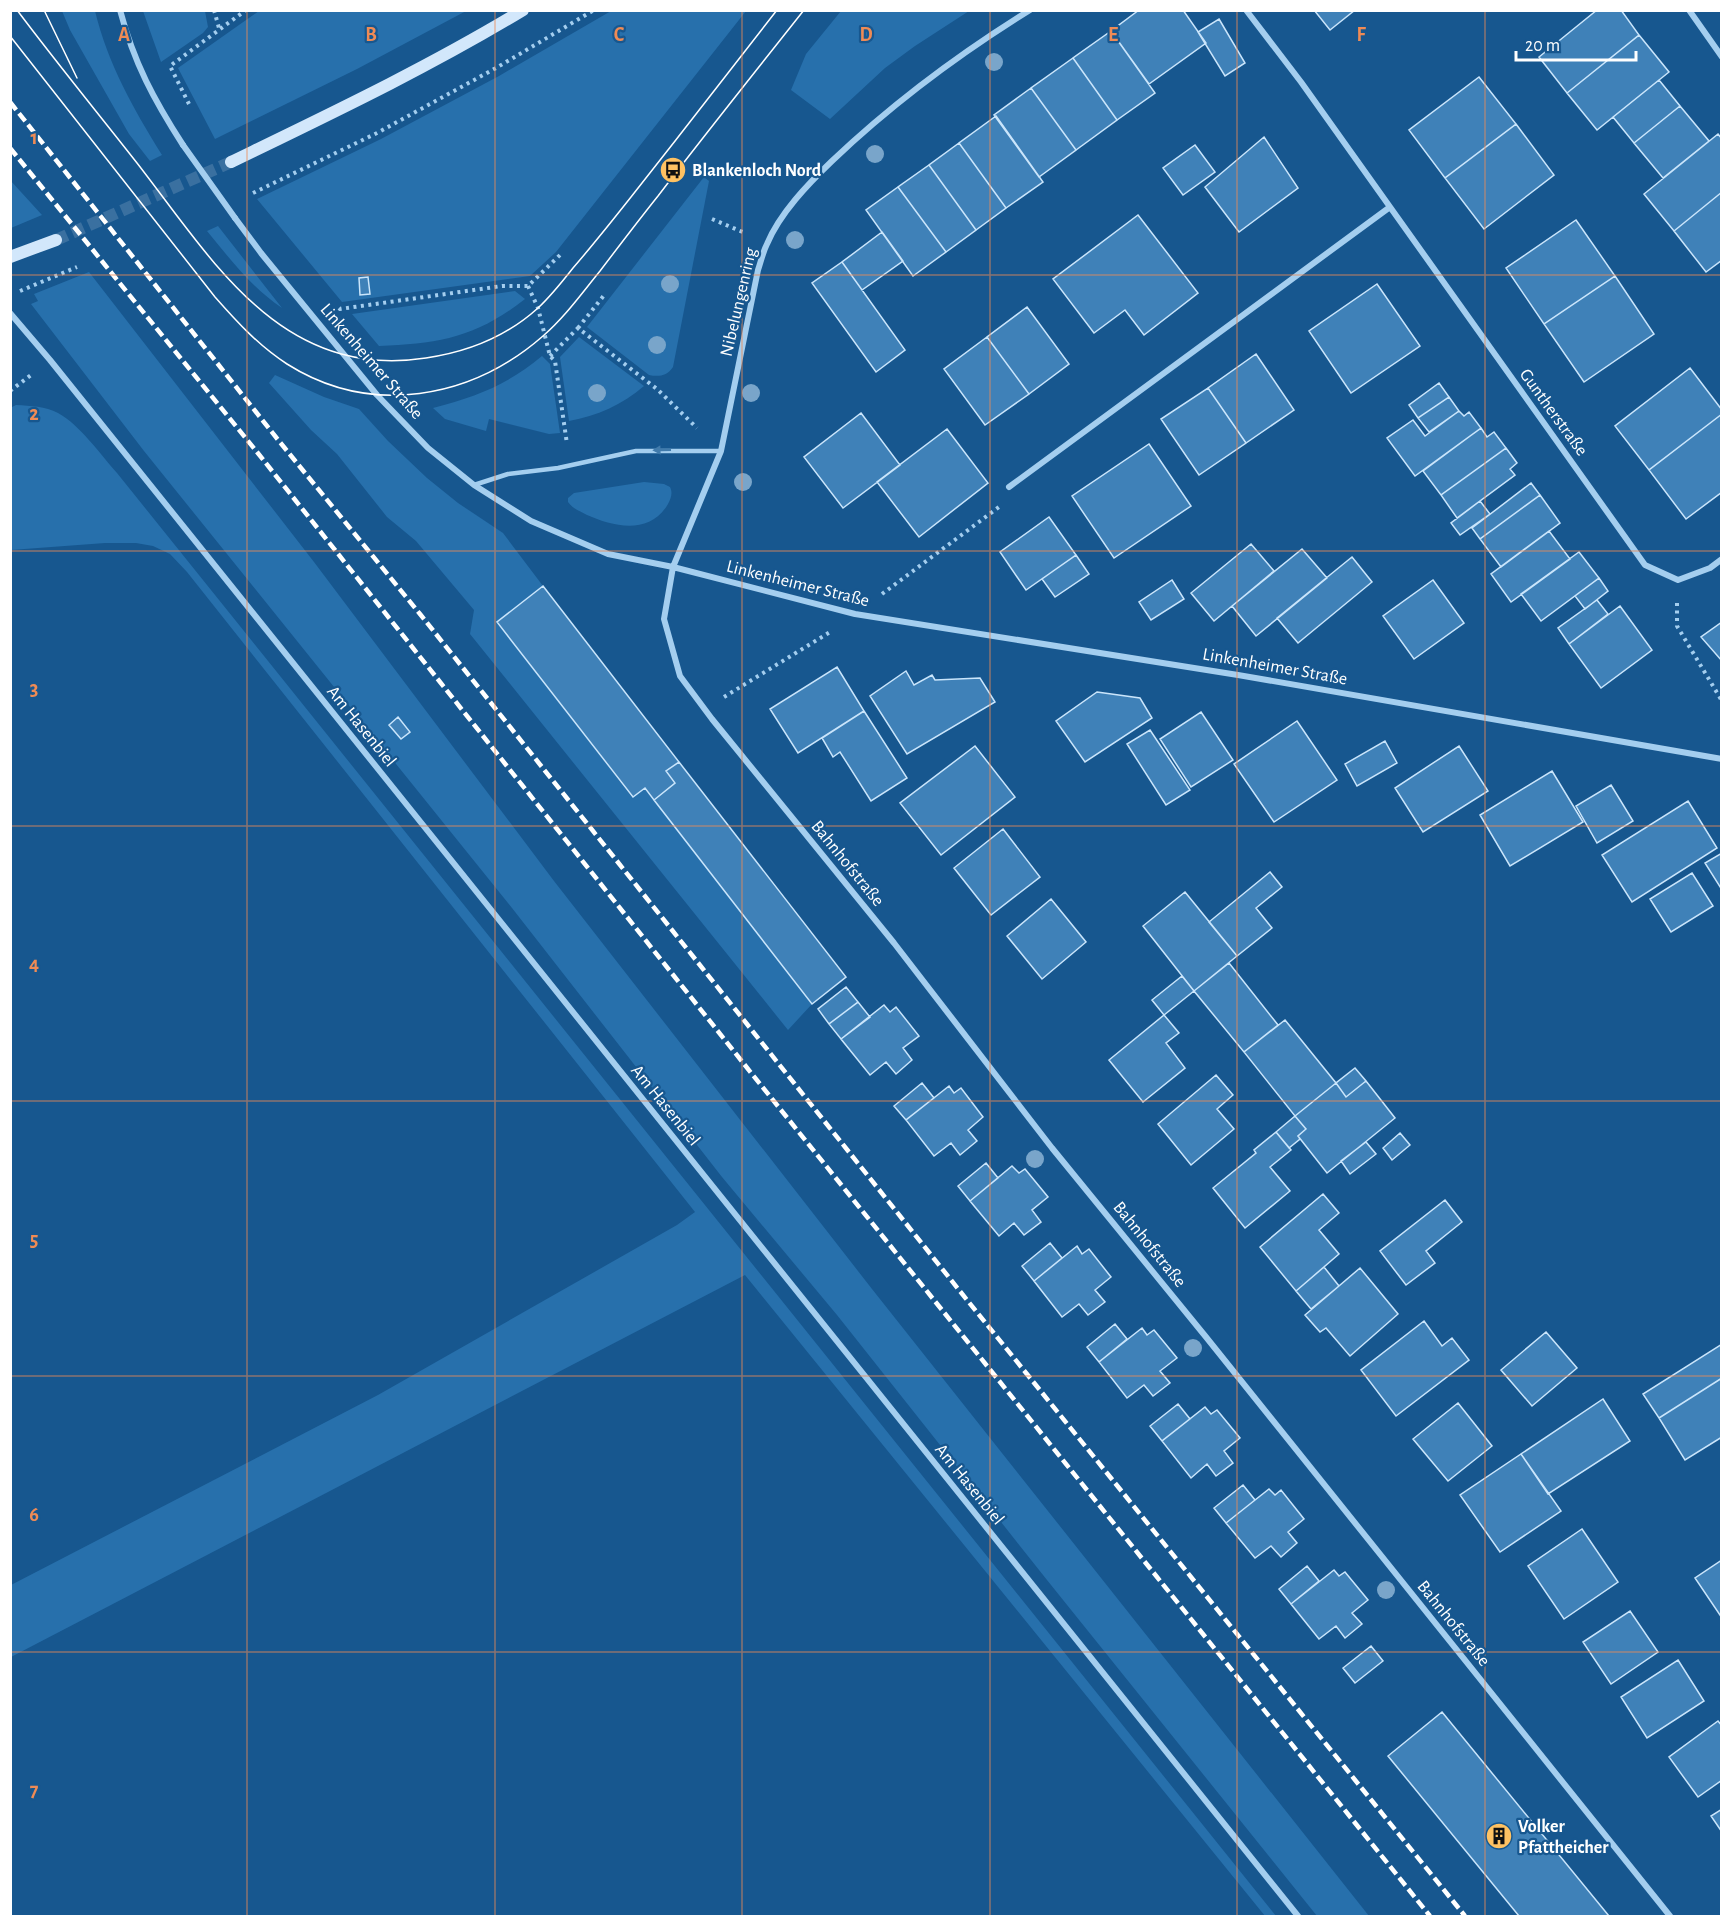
<svg xmlns="http://www.w3.org/2000/svg" width="1732" height="1927" viewBox="0 0 1732 1927" font-family="'Alegreya Sans',sans-serif">
	<style>
		.green { fill: #2770ac }
		.building { fill: #3f81b8; stroke: #cae5fb; stroke-width: 1.5 }
		.lines { fill: none; stroke-linecap: round; stroke-linejoin: round }
		.secondary-tunnel { stroke: #3a70a0; stroke-width: 12; stroke-dasharray: 12 6; stroke-linecap: butt }
		.path { stroke: #a4ceef; stroke-width: 4; stroke-dasharray: 3 4.5; stroke-linecap: butt }
		.lane { stroke: #a4ceef; stroke-width: 4.5 }
		.street { stroke: #a4ceef; stroke-width: 6 }
		.secondary { stroke: #d2e7fb; stroke-width: 12 }
		.tram { stroke: #fff; stroke-width: 1.5 }
		.rail { stroke: #fff; stroke-width: 4.5; stroke-dasharray: 10 4.5; stroke-linecap: butt }
		.street-bridge { stroke: #a4ceef; stroke-width: 6 }
		.tree { fill: #79a5ca }
		.oneway { fill: #417bac }
		.grid { fill: none; stroke: #ef8b55; stroke-width: 1.5; stroke-opacity: 0.55 }
		.labels { text-anchor: middle; stroke-width: 4.5; stroke-linejoin: round; paint-order: stroke }
		.poi-label { font-size: 18px; font-weight: bold; fill: #fff; stroke: #17578f; text-anchor: start }
		.street-label { font-size: 18px; fill: #fff; stroke: #17578f }
		.grid-label { font-size: 20px; text-anchor: middle; font-weight: bold; fill: #ef8b55; stroke: #17578f; stroke-width: 4.5; stroke-linejoin: round; paint-order: stroke }
	</style>
	<rect width="100%" height="100%" fill="#17578f"/>
	<path class="green" d="M62 11H95C108 64 133 108 162 155L150 161 129 134 70 30Z
		M143 11H205L208 27 203 33 161 62Z
		M259 11V10L466 11 357 69 215 139 178 68Z
		M611 11H746L556 252 530 276 342 302 257 199 381 139 499 76Z
		M841 11V10L969 11 915 46 885 68 830 119 791 90 806 54Z
		M704 177 709 181 673 367C667 376 659 377 649 375L587 327Z
		M10 180 42 215 11 228H10Z
		M218 226 282 308C252 288 230 259 207 231Z
		M89 272 314 562 554 881 872 1289 1369 1916H1317L1047 1580 837 1315 722 1177 512 908 144 451 31 304 38 301 34 294Z
		M515 291 525 299C477 337 439 344 379 346L352 314Z
		M579 337 644 386C622 405 597 416 569 421L560 357Z
		M542 356 550 364 560 433 549 434 489 419 486 431 445 419 433 408C477 396 506 386 542 356Z
		M275 375 324 397 359 409 388 441 427 478 458 503 503 533 543 586 497 622 632 797 645 788 812 1004 788 1030 470 634 474 610 416 541 387 517 337 454 311 430 269 383Z
		M16 405C31 406 45 406 58 413 80 425 100 454 117 473L1276 1916H1265L745 1275 11 1657V1585L378 1395 677 1225 695 1212 187 572 170 554 153 546 136 543H105L11 550 10 408Z
		M644 482 664 484 670 487C673 493 671 498 668 504 650 535 614 527 587 515 580 511 573 509 568 502V498L574 493Z"/>
	<path class="building" d="M1139 10H1183L1206 43 1149 84 1111 31Z
		M1314 10H1355L1330 30Z
		M1597 10H1621L1639 35 1567 93 1539 57Z
		M1219 19 1245 63 1225 76 1198 32Z
		M1111 31 1155 93 1117 120 1073 58Z
		M1639 35 1669 72 1597 130 1567 93Z
		M1073 58 1117 120 1076 150 1031 88Z
		M1479 77 1516 124 1445 178 1409 130Z
		M1659 80 1680 106 1634 143 1613 117Z
		M1031 88 1076 150 1039 177 994 115Z
		M1680 106 1709 141 1663 178 1634 143Z
		M996 116 1043 182 1006 208 959 143Z
		M1516 124 1554 175 1484 229 1445 178Z
		M1718 134 1722 139V192L1674 231 1644 194Z
		M1264 137 1298 188 1239 232 1205 187Z
		M959 143 1006 208 976 230 929 165Z
		M1195 145 1215 172 1183 195 1163 168Z
		M929 165 976 230 946 252 898 187Z
		M898 187 946 252 913 276 866 210Z
		M1722 192V260L1706 272 1674 231Z
		M1138 215 1198 293 1144 335 1125 310 1094 333 1053 279Z
		M1576 220 1615 276 1544 324 1506 268Z
		M882 232 903 261 862 290 842 262Z
		M842 262 905 350 876 372 812 283Z
		M1615 276 1654 334 1584 382 1544 324Z
		M368 277 370 294 360 295 359 278Z
		M1377 284 1420 346 1351 393 1309 331Z
		M1027 307 1069 364 1029 394 987 337Z
		M987 337 1029 394 985 425 944 369Z
		M1256 354 1294 410 1246 443 1208 388Z
		M1690 368 1722 410V414L1649 470 1615 426Z
		M1439 383 1449 397 1418 418 1409 405Z
		M1208 388 1246 443 1199 475 1161 419Z
		M1449 397 1459 411 1429 432 1418 418Z
		M1459 411 1464 416 1469 412 1481 428 1415 476 1387 438 1413 420 1425 436Z
		M861 413 900 465 843 508 804 457Z
		M1722 414V492L1686 519 1649 470Z
		M1481 428 1487 437 1494 432 1506 448 1441 495 1423 471Z
		M947 429 988 483 919 537 877 482Z
		M1149 444 1191 506 1114 558 1072 496Z
		M1506 448 1517 463 1510 469 1515 475 1457 518 1441 495Z
		M1531 483 1540 495 1480 539 1472 528Z
		M1540 495 1560 523 1501 567 1480 539Z
		M1480 501 1490 514 1460 535 1451 523Z
		M1049 517 1076 555 1026 590 1000 552Z
		M1549 531 1570 559 1511 602 1491 574Z
		M1251 544 1274 571 1214 621 1191 593Z
		M1302 549 1327 578 1256 636 1232 606Z
		M1579 552 1599 578 1541 621 1521 594Z
		M1076 555 1089 574 1055 597 1042 579Z
		M1352 557 1372 582 1298 643 1277 618Z
		M1599 578 1608 591 1585 609 1575 596Z
		M1172 580 1184 599 1151 620 1139 602Z
		M1433 580 1464 623 1414 659 1383 616Z
		M543 586 679 762 666 771 675 783 654 800 645 788 633 797 497 622Z
		M1597 600 1608 614 1569 644 1558 628Z
		M1620 606 1652 650 1601 688 1569 644Z
		M1722 622V661L1701 637Z
		M837 667 864 711 798 753 770 709Z
		M906 671 914 685 932 675 935 680 980 678 995 702 907 754 870 696Z
		M1097 692 1140 698 1152 718 1085 762 1056 721Z
		M864 711 907 778 871 801 840 752 833 757 822 738Z
		M1201 712 1233 760 1191 787 1160 739Z
		M398 717 410 732 401 739 389 725Z
		M1297 721 1337 780 1274 822 1234 764Z
		M1150 730 1190 790 1166 805 1127 744Z
		M1385 741 1397 763 1357 786 1345 764Z
		M975 746 1015 797 941 855 900 803Z
		M1459 746 1488 791 1423 832 1395 788Z
		M679 762 846 977 812 1004 654 800 675 783 666 771Z
		M1552 771 1583 822 1510 866 1480 815Z
		M1611 785 1633 821 1597 843 1576 806Z
		M1688 801 1717 848 1632 902 1602 855Z
		M1003 829 1040 877 991 915 954 868Z
		M1722 853V890L1705 863Z
		M1270 872 1282 887 1256 908 1272 928 1237 956 1209 922Z
		M1692 873 1713 906 1671 932 1650 899Z
		M1185 892 1237 956 1194 991 1143 926Z
		M1051 899 1086 942 1042 979 1007 936Z
		M1229 963 1278 1025 1244 1052 1194 991Z
		M1182 976 1194 991 1164 1015 1152 1000Z
		M846 987 858 1002 829 1024 818 1009Z
		M858 1002 870 1017 841 1039 829 1024Z
		M884 1005 890 1012 896 1007 919 1036 903 1048 912 1060 896 1074 886 1062 870 1075 841 1039Z
		M1164 1015 1179 1033 1166 1043 1185 1068 1143 1102 1109 1060Z
		M1285 1020 1336 1083 1295 1116 1244 1052Z
		M1355 1068 1366 1081 1346 1097 1336 1083Z
		M1216 1075 1233 1095 1217 1109 1234 1129 1191 1165 1158 1124Z
		M1366 1081 1395 1118 1327 1173 1298 1136 1306 1129 1295 1116 1336 1083 1346 1097Z
		M922 1083 934 1098 906 1120 894 1106Z
		M949 1086 954 1093 961 1088 983 1117 968 1130 977 1141 960 1155 951 1143 934 1156 906 1120Z
		M1295 1116 1306 1129 1298 1136 1300 1139 1289 1148 1276 1132Z
		M1276 1132 1291 1150 1270 1167 1290 1191 1245 1228 1213 1188 1256 1153 1254 1150Z
		M1400 1133 1410 1145 1392 1160 1383 1148Z
		M1366 1142 1376 1154 1350 1174 1341 1161Z
		M986 1163 998 1178 970 1201 958 1186Z
		M1012 1166 1019 1173 1025 1169 1048 1197 1032 1210 1041 1222 1024 1235 1014 1223 999 1236 970 1201Z
		M1323 1194 1339 1213 1319 1230 1339 1254 1296 1291 1260 1247Z
		M1445 1200 1462 1222 1426 1251 1435 1263 1406 1285 1380 1251Z
		M1050 1243 1062 1258 1034 1281 1022 1266Z
		M1077 1246 1082 1254 1089 1249 1111 1277 1095 1290 1105 1302 1088 1315 1079 1304 1062 1317 1034 1281Z
		M1324 1267 1339 1286 1311 1309 1296 1291Z
		M1360 1268 1398 1314 1350 1356 1326 1328 1320 1332 1305 1315Z
		M1424 1321 1442 1346 1452 1338 1469 1360 1396 1416 1361 1370Z
		M1115 1324 1127 1339 1099 1362 1087 1347Z
		M1142 1328 1147 1335 1154 1330 1177 1358 1160 1371 1170 1383 1153 1396 1144 1385 1127 1398 1099 1362Z
		M1546 1332 1577 1368 1532 1406 1501 1370Z
		M1722 1344V1378L1659 1418 1643 1394Z
		M1722 1378V1437L1685 1460 1659 1418Z
		M1603 1399 1630 1441 1548 1494 1521 1454Z
		M1458 1403 1492 1446 1448 1481 1413 1439Z
		M1178 1404 1190 1419 1162 1441 1150 1426Z
		M1205 1407 1211 1414 1217 1410 1240 1438 1224 1451 1233 1463 1216 1476 1207 1464 1191 1478 1162 1441Z
		M1521 1454 1561 1511 1500 1552 1460 1495Z
		M1243 1485 1255 1500 1226 1523 1214 1508Z
		M1269 1489 1275 1495 1281 1490 1304 1519 1288 1532 1297 1543 1281 1557 1271 1546 1255 1558 1226 1523Z
		M1582 1529 1618 1582 1564 1619 1528 1566Z
		M1722 1560V1618L1695 1578Z
		M1307 1566 1319 1581 1291 1604 1279 1589Z
		M1334 1570 1339 1576 1345 1572 1368 1600 1352 1613 1362 1624 1345 1638 1336 1626 1319 1639 1291 1604Z
		M1630 1611 1658 1652 1611 1684 1583 1642Z
		M1371 1646 1383 1661 1355 1683 1343 1668Z
		M1678 1660 1704 1701 1647 1738 1621 1697Z
		M1442 1712 1609 1916H1519L1388 1756Z
		M1718 1721 1722 1726V1780L1698 1797 1669 1757Z
		M1722 1809V1832L1711 1816Z"/>
	<g class="lines">
		<path class="secondary-tunnel" d="M56 240 231 162"/>
		<path class="path" d="M214 10 219 28
			M189 104 170 66 246 10
			M253 193 377 133 496 68 594 10
			M712 219 745 233
			M528 286 538 308 550 356 555 361 567 444
			M20 291 77 267
			M339 308 340 309 502 286H528L560 255
			M578 328 605 294
			M550 356 578 328 657 389 697 428
			M10 391 31 375
			M882 594 999 507
			M1677 603V626L1722 701
			M724 697 830 632"/>
		<path class="lane" d="M474 485 508 474 558 468 636 451H721"/>
		<path class="street" d="M120 10C134 63 154 100 183 145
			M1030 10C959 54 892 104 832 161 808 184 780 213 767 244 763 252 761 261 758 270L721 451 673 567 664 619 680 676 712 719 894 943 1052 1148 1206 1337 1670 1916
			M1246 10 1301 82 1645 565 1678 580 1710 568 1722 559
			M1689 10 1722 57
			M235 218 261 253 377 395 428 448 474 485 531 521 608 554 673 567 855 614 1238 675 1722 759
			M10 313 50 360 1298 1916
			M1009 487 1390 207"/>
		<path class="secondary" d="M231 162C330 114 429 67 523 10
			M10 257 56 240"/>
		<path class="tram" d="M17 10C56 62 97 112 137 163 214 262 281 380 426 358 468 352 506 337 538 308 551 296 562 282 573 268 593 245 612 221 631 197 680 135 728 73 777 10
			M44 10 77 78
			M10 36 215 297C237 322 259 346 287 364 371 417 471 399 543 336 565 317 582 293 600 271 619 246 638 221 658 196 706 133 755 72 804 10"/>
		<path class="rail" d="M10 102 279 441 420 614 959 1290 1465 1916
			M10 148 257 452 752 1074 1430 1916"/>
		<path class="street-bridge" d="M183 145 235 218"/>
	</g>
	<g class="tree">
		<circle cx="994" cy="62" r="9"/>
		<circle cx="875" cy="154" r="9"/>
		<circle cx="795" cy="240" r="9"/>
		<circle cx="670" cy="284" r="9"/>
		<circle cx="657" cy="345" r="9"/>
		<circle cx="597" cy="393" r="9"/>
		<circle cx="751" cy="393" r="9"/>
		<circle cx="743" cy="482" r="9"/>
		<circle cx="1035" cy="1159" r="9"/>
		<circle cx="1193" cy="1348" r="9"/>
		<circle cx="1386" cy="1590" r="9"/>
	</g>
	<defs><path id="oneway-solid" d="M-6-.8H1V-3.2L6.5 0L1 3.2V.8H-6Z" transform="scale(1.5)"/></defs>
	<use class="oneway" href="#oneway-solid" transform="translate(662 450) rotate(178)"/>
	<path class="grid" d="M247 10V1916M495 10V1916M742 10V1916M990 10V1916M1237 10V1916M1485 10V1916M10 275H1722M10 551H1722M10 826H1722M10 1101H1722M10 1376H1722M10 1652H1722"/>
	<defs>
		<symbol id="bus-disc" viewBox="-11 -11 22 22"><circle r="9.5" fill="#ffc262" stroke="#17578f"/><path d="M-5-6H5V4H4V6H2V4H-2V6H-4V4H-5ZM-3.5-4V0h7V-4ZM-3.5 1.2v1.5H-2V1.2ZM2 1.2v1.5H3.5V1.2Z" fill="#111"/></symbol>
		<symbol id="building-disc" viewBox="-11 -11 22 22"><circle r="9.5" fill="#ffc262" stroke="#17578f"/><path d="M-4-6H4V6H1V3H-1V6H-4ZM-2.5-4.3h1.7v1.8h-1.7ZM.8-4.3h1.7v1.8H.8ZM-2.5-1h1.7V.8h-1.7ZM.8-1h1.7V.8H.8Z" fill="#111"/></symbol>
	</defs>
	<g fill-rule="evenodd">
		<use href="#bus-disc" x="658" y="155" width="30" height="30"/>
		<use href="#building-disc" x="1484" y="1821" width="30" height="30"/>
	</g>
	<g class="labels">
		<g class="poi-label">
			<text x="692" y="176">Blankenloch Nord</text>
			<text x="1518" y="1832">Volker<tspan x="1518" dy="21">Pfattheicher</tspan></text>
		</g>
		<g class="street-label">
			<text transform="translate(738 302) rotate(-77)" y="6">Nibelungenring</text>
			<text transform="translate(372 361) rotate(49)" y="6">Linkenheimer Straße</text>
			<text transform="translate(1554 412) rotate(54)" y="6">Guntherstraße</text>
			<text transform="translate(798 583) rotate(14)" y="6">Linkenheimer Straße</text>
			<text transform="translate(1275 666) rotate(10)" y="6">Linkenheimer Straße</text>
			<text transform="translate(362 726) rotate(51)" y="6">Am Hasenbiel</text>
			<text transform="translate(848 863) rotate(51)" y="6">Bahnhofstraße</text>
			<text transform="translate(666 1105) rotate(51)" y="6">Am Hasenbiel</text>
			<text transform="translate(1150 1244) rotate(51)" y="6">Bahnhofstraße</text>
			<text transform="translate(970 1484) rotate(51)" y="6">Am Hasenbiel</text>
			<text transform="translate(1454 1623) rotate(51)" y="6">Bahnhofstraße</text>
		</g>
	</g>
	<g class="grid-label">
		<text x="124" y="41">A</text>
		<text x="371" y="41">B</text>
		<text x="619" y="41">C</text>
		<text x="866" y="41">D</text>
		<text x="1113" y="41">E</text>
		<text x="1361" y="41">F</text>
		<text x="34" y="144">1</text>
		<text x="34" y="420">2</text>
		<text x="34" y="695">3</text>
		<text x="34" y="970">4</text>
		<text x="34" y="1246">5</text>
		<text x="34" y="1521">6</text>
		<text x="34" y="1796">7</text>
	</g>
	<rect width="1732" height="1927" fill="none" stroke="#ffffff" stroke-width="24"/>
	<path d="M1516 51v9h120v-9" fill="none" stroke="#ffffff" stroke-width="3"/>
	<text x="1525" y="51" font-size="18" fill="#ffffff" stroke="#17578f" stroke-width="4.5" paint-order="stroke">20 m</text>
</svg>
